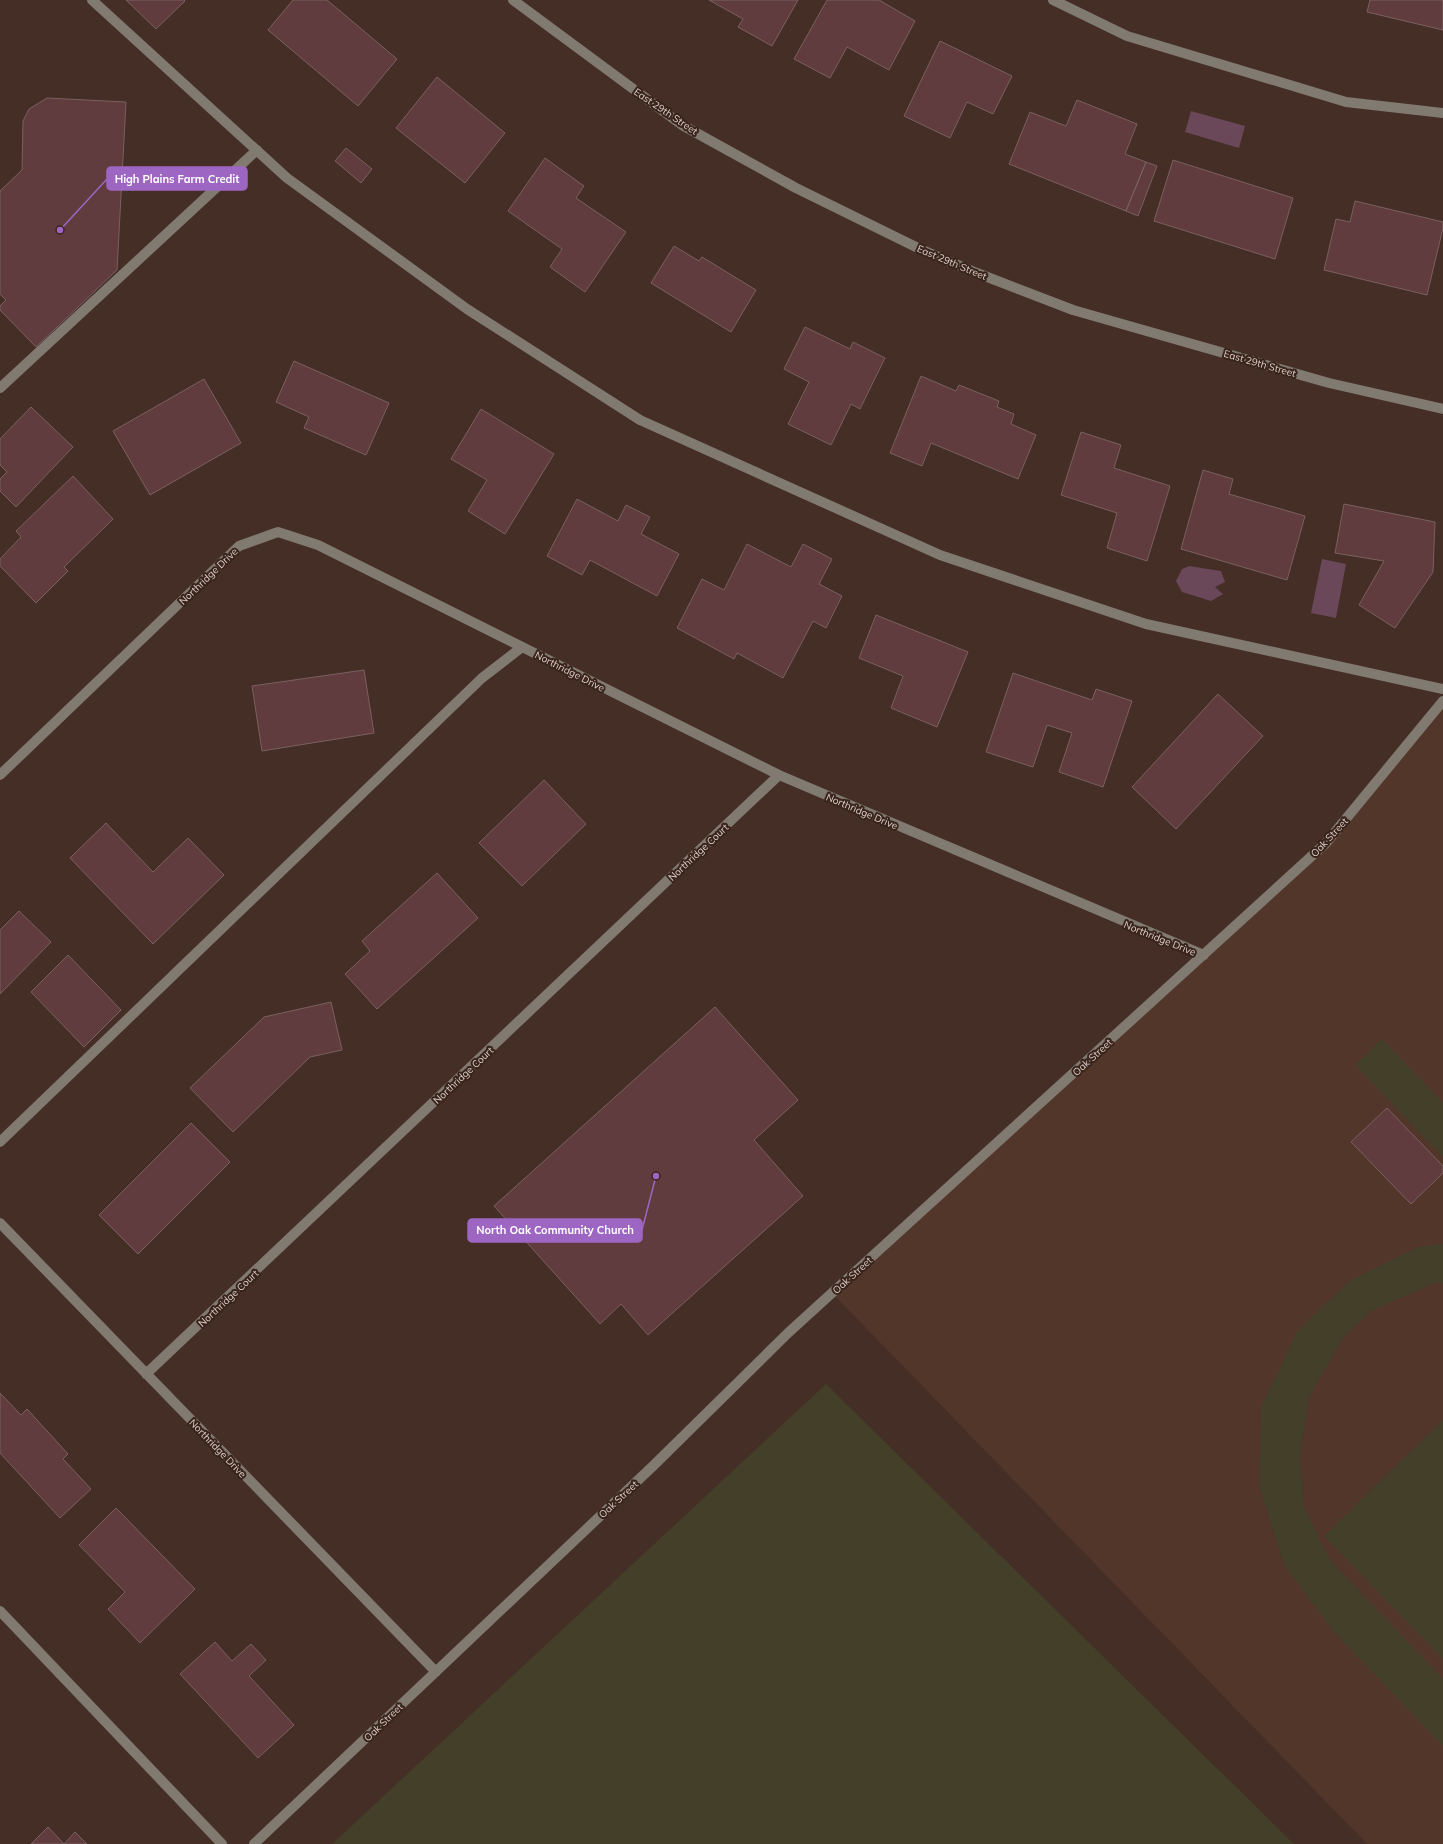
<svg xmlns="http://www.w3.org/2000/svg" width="1443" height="1844" viewBox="0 0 1443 1844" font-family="Mulish,sans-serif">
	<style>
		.built { fill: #52362a }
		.green { fill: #433f28 }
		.water { fill: #6a485a }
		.building { fill: #603c3e; stroke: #7b6061 }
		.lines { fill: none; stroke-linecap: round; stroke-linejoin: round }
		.minor { stroke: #817a71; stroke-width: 10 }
		.labels { text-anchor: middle; stroke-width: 4; stroke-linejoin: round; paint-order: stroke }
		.street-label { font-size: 10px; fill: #dfd1cb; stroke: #39241b }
		.leader { fill: none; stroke: #9e66c3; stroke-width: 1.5 }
		.callout-dot { fill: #9e66c3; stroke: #39241b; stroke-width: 1.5 }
		.callout { fill: #9e66c3; stroke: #9e66c3; stroke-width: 1.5 }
		.callout-label { font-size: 11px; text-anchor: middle; font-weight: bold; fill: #fff }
	</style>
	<rect width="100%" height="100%" fill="#442e25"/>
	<path class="built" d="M1443 701V1844H1367L832 1293 1326 843Z"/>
	<path class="green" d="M1382 1039 1443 1103V1157L1355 1065Z
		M1443 1244V1283H1435L1371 1311 1343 1338 1309 1397 1300 1455 1304 1507 1330 1560 1443 1679V1746L1334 1632 1284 1565 1259 1485 1261 1407 1298 1330 1351 1280 1418 1247Z
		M826 1384 1294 1844H332Z
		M1443 1420V1659L1324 1536Z"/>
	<path class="water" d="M1191 111 1245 126 1239 148 1185 132Z
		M1322 559 1346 564 1336 618 1311 613Z
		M1189 566 1221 571 1225 582 1215 587 1223 594 1211 601 1182 592 1176 581 1182 569Z"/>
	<path class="building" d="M126 0H184L185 1 156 29Z
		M293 0H327L397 59 358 106 268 30Z
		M709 0H798L772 46 738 27 743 19Z
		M827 0H879L915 21 889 70 847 47 830 78 794 59Z
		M1370 0H1443V30L1367 12Z
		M940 41 1012 76 993 114 967 102 950 138 904 116Z
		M437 77 505 133 465 183 396 128Z
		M47 98 126 102 117 270 36 347 0 310V306L6 300 0 294V191L22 170 23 121 29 109Z
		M1077 100 1137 124 1125 154 1146 162 1126 211 1009 164 1030 112 1066 126Z
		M346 148 372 169 361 183 335 161Z
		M545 158 584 186 576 198 626 232 585 292 550 267 562 249 508 211Z
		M1173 160 1293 198 1275 259 1154 221Z
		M1146 162 1157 166 1138 216 1126 211Z
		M1355 201 1443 222V228L1427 295 1324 270 1336 219 1350 222Z
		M674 246 699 261 702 257 756 290 731 332 651 283Z
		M805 327 850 349 853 342 885 358 860 409 851 404 831 445 788 424 809 382 784 369Z
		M294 361 389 403 366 455 304 428 309 417 276 402Z
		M921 376 956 391 959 385 999 401 997 407 1014 414 1011 424 1036 435 1018 479 931 443 922 466 890 453Z
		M204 379 241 443 150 495 113 431Z
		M31 407 73 447 16 507 0 491V479L7 472 0 465V439Z
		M481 409 554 454 505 534 468 511 487 480 451 459Z
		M1081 432 1121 445 1114 468 1170 486 1147 561 1107 548 1117 513 1061 495Z
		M1203 470 1233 479 1229 494 1305 516 1287 580 1181 549Z
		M73 476 113 519 64 567 68 571 36 603 0 566V559L21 537 16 531Z
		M577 499 618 521 626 505 650 517 641 534 679 554 657 596 590 560 582 575 547 556Z
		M1344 504 1435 522 1433 572 1395 628 1359 605 1384 561 1335 553Z
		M747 544 791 567 803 544 832 559 819 584 842 596 826 628 813 621 783 678 737 653 734 659 677 628 702 579 724 590Z
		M876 615 968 652 937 727 891 708 903 676 859 658Z
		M364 670 374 733 262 751 252 686Z
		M1013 673 1092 700 1096 689 1132 701 1103 787 1059 772 1072 733 1047 725 1033 767 986 752Z
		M1218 694 1263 736 1176 829 1132 787Z
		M544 780 586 824 522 886 479 843Z
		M106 823 153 872 188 838 224 875 153 944 70 858Z
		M437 873 478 918 377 1009 345 974 370 951 362 941Z
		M19 911 51 942 0 994V930Z
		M68 955 121 1010 84 1047 31 992Z
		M331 1002 342 1050 310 1057 233 1132 190 1088 264 1017Z
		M715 1007 798 1100 754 1140 803 1196 648 1335 621 1304 600 1324 494 1206Z
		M1387 1108 1443 1166V1173L1411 1204 1351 1142Z
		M191 1123 230 1162 138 1254 99 1215Z
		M0 1393 21 1415 27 1409 68 1454 63 1459 91 1489 60 1518 0 1453Z
		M116 1508 195 1589 140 1643 108 1609 125 1592 79 1545Z
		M215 1642 232 1661 251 1644 266 1660 249 1676 294 1725 258 1758 180 1674Z
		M48 1827 64 1844 75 1832 87 1844H31Z"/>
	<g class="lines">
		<path class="minor" d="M92 0 287 178 467 309 640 420 940 555 1146 624 1443 689
			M513 0 682 125 796 188 920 249 977 273 1073 310 1329 383 1443 409
			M1053 0 1127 36 1346 102 1443 113
			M0 388 257 150
			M0 775 239 546 278 532 318 545 779 775 1204 955
			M0 1142 482 678 522 647
			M0 1223 436 1672
			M146 1374 779 775
			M0 1611 222 1844
			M254 1844 653 1466 788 1333 1326 843 1443 701"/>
	</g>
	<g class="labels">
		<g class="street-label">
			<text transform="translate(666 111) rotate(34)" y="4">East 29th Street</text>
			<text transform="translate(952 262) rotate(23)" y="4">East 29th Street</text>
			<text transform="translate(1260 363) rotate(16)" y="4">East 29th Street</text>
			<text transform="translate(208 576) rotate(-44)" y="4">Northridge Drive</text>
			<text transform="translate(570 671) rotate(27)" y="4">Northridge Drive</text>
			<text transform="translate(862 811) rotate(23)" y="4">Northridge Drive</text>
			<text transform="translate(1329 837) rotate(-47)" y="4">Oak Street</text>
			<text transform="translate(698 852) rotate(-43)" y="4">Northridge Court</text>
			<text transform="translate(1160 938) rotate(22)" y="4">Northridge Drive</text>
			<text transform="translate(1092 1057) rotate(-42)" y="4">Oak Street</text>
			<text transform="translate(463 1075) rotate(-43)" y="4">Northridge Court</text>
			<text transform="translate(852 1275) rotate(-42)" y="4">Oak Street</text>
			<text transform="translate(228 1298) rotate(-43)" y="4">Northridge Court</text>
			<text transform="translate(218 1448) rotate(46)" y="4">Northridge Drive</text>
			<text transform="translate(618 1499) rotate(-43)" y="4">Oak Street</text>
			<text transform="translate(383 1722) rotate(-44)" y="4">Oak Street</text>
		</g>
	</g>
	<path class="leader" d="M60 230L107 179M656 1176L642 1230"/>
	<g class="callout-dot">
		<circle cx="60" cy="230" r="4"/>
		<circle cx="656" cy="1176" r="4"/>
	</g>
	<g class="callout">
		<rect x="107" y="167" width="140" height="23" rx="4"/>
		<rect x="468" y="1219" width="174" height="23" rx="4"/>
	</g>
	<g class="callout-label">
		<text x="177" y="183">High Plains Farm Credit</text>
		<text x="555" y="1234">North Oak Community Church</text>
	</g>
</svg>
